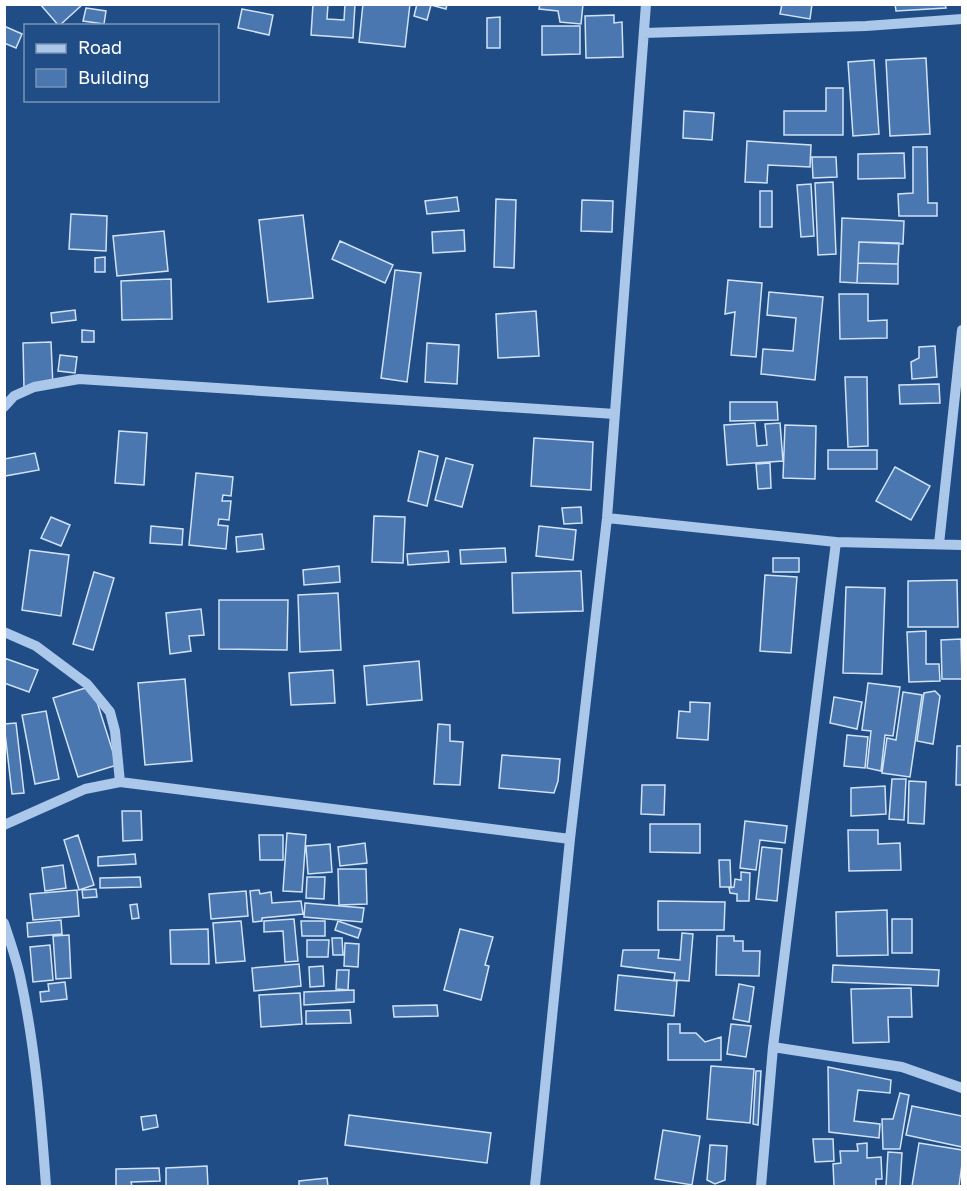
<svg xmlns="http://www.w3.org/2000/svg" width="967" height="1191" viewBox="0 0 967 1191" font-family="'Golos Text',sans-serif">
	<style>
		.building { fill: #4a77af; stroke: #d0e2f7; stroke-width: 1.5 }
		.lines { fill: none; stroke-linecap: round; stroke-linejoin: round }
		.minor { stroke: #abc7ea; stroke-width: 10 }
	</style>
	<rect width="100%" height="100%" fill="#214d87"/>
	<path class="building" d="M40 4H83L59 26Z
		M313 4H328L327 19 344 20 345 4H355L353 38 311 35Z
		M363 4H410L405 47 359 42Z
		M417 4H447L446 9 431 5 427 20 414 16Z
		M540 4H583L581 24 560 22 558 11 539 9Z
		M782 4H812L810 19 780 14Z
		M895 4H945L946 8 896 11Z
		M86 8 106 11 104 24 83 21Z
		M242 9 273 15 269 35 238 28Z
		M614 15V23L622 22 623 57 586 58 585 16Z
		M500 17V48H487V18Z
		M4 26 22 34 16 48 4 43Z
		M542 26H580V54L542 55Z
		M926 58 930 134 890 136 886 60Z
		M874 60 879 134 853 136 848 62Z
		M826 88H843V135H784V111H826Z
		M684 111 714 113 712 140 683 138Z
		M747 141 811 145 810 167 768 165 767 183 745 182Z
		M913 147H927L928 203H937V216H899L898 194 913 193Z
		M904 153 905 178 858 179V154Z
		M812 157H836L837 177 813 178Z
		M833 182 836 254 818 255 815 183Z
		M811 184 814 236 801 237 797 185Z
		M760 191H772V227H760Z
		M457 197 459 211 427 214 425 201Z
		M496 199 516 200 514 268 494 267Z
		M582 200 613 201 612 232 581 231Z
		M71 214 107 216 106 251 69 249Z
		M303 215 313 298 268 302 259 220Z
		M842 218 904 221 903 244 859 242 857 283 840 282Z
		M464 230 465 251 433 253 432 232Z
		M164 231 168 271 117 276 113 236Z
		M340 241 393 265 385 283 332 259Z
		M859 242 899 243 898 264 858 263Z
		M105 257V272H95V258Z
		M858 263 898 264V284L857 283Z
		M395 270 421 273 407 382 381 378Z
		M171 279 172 319 122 320 121 281Z
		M728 280 762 283 756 357 731 355 735 312 725 314Z
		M769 292 823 297 815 380 761 374 763 349 793 351 796 318 767 315Z
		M839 294H868V321L887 320V338L840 339Z
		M75 310 76 320 52 323 51 313Z
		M536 311 539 356 498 358 496 314Z
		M82 330 94 331V342H82Z
		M51 342 53 387 24 388 23 343Z
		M427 343 459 345 457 384 425 382Z
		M935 346 937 377 912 379 911 362 919 358V347Z
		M60 355 77 357 75 373 58 371Z
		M845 377H867L868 446 848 447Z
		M939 384 940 403 900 404 899 385Z
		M730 402H777L778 420 730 421Z
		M755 423 757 446 767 445 765 424 780 423 783 461 727 465 724 425Z
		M785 425 816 426 815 479 783 478Z
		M119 431 147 433 144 485 115 483Z
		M534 438 593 442 591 490 531 486Z
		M828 450H877V469H828Z
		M419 451 438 456 427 506 408 501Z
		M35 453 39 470 5 476 4 459Z
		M446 458 473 465 462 507 435 500Z
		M770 463 771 488 758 489 756 464Z
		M895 467 930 486 911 520 876 501Z
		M196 473 233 477 231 496 223 495 222 501H231L229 520 219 519 218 525 228 526 226 549 189 545Z
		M581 507 582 523 564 524 562 508Z
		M374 516 405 517 403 563 372 562Z
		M51 517 70 525 61 546 41 538Z
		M151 526 183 529 182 545 150 543Z
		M539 526 576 530 573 560 536 556Z
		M262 534 264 549 237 552 236 537Z
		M505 548 506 562 461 564 460 550Z
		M30 550 69 555 61 616 22 610Z
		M448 551 449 562 408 565 407 554Z
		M773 558H799V572H773Z
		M339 566 340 582 304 585 303 570Z
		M581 571 583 611 513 613 512 573Z
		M94 572 114 578 93 650 73 644Z
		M765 575 797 577 791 653 760 651Z
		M957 580 958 627H908V581Z
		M846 587 885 588 882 674 843 673Z
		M338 593 341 650 300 652 298 595Z
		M219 600H288L287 650 219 649Z
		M201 609 204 635 189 636 191 651 170 654 166 613Z
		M926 631V664H939L940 681 909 682 907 632Z
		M961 639 962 679H942L941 640Z
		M4 658 38 670 29 692 4 683Z
		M419 661 422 700 367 705 364 666Z
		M333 670 335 703 291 705 289 673Z
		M185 679 192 761 145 765 138 683Z
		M868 683 900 687 893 736 885 735 881 771 867 768 871 731 862 730Z
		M92 686 117 765 78 777 53 698Z
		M935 691 940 696 933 744 917 741 924 693Z
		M903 692 922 695 910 777 882 773 887 738 896 740Z
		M834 697 862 702 857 729 830 723Z
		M690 702 710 703 708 740 677 738 679 711 690 712Z
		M46 711 59 779 35 784 22 715Z
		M16 723 24 793 12 794 4 724Z
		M438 724 450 725V741L463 742 460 785 434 784Z
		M847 735 868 737 865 768 844 766Z
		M957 746H962V785H956Z
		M502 755 560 759 558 781 554 793 499 788Z
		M892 779H906L904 820 889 819Z
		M909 781 926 782 924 824 908 823Z
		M642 785H665L664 815 641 814Z
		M885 786 886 814 851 816V788Z
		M122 811H141L142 840 123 841Z
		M745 821 787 826 785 843 760 840 756 870 740 868Z
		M650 824H700V853L650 852Z
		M848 830H878V844L900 843 901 870 849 871Z
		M287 833 306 835 302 892 283 891Z
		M78 835 94 885 79 890 64 840Z
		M259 835H283V860H260Z
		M365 843 367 863 340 866 338 847Z
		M330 844 332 872 308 874 306 846Z
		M762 847 782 849 777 901 756 899Z
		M135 854 136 864 98 866V857Z
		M719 860H730L731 887H720Z
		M63 865 66 888 45 891 42 868Z
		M338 869H366L367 904 339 905Z
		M741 872 750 873 749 901H737V894L730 893 729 888 734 887 735 879 741 880Z
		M140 877 141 887 100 888V878Z
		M307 877H325L324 899 306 898Z
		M96 889 97 897 83 898 82 890Z
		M77 890 79 916 33 920 30 894Z
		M259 890 260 894 271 892 272 903 301 901 303 914 262 918V921L253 922 250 891Z
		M246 891 248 916 211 919 209 894Z
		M658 901 725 902 724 930H658Z
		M305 903 364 908 362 922 304 917Z
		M137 904 139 918 132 919 130 905Z
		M887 910 888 955 837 956 836 912Z
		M294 919 298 961 285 962 283 931 264 932V921Z
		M892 919H912V953H892Z
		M61 920 62 934 28 937 27 923Z
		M241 921 245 961 216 963 213 923Z
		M301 921H325V936H302Z
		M338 921 361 929 358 938 335 930Z
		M208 929 209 964H171L170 930Z
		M460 929 493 937 485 965 489 966 481 1000 444 990Z
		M682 933 693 934 689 981 674 980 675 973 621 966 623 950H659L658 958 680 960Z
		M69 935 71 978 56 979 53 936Z
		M717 936H734V941H743V951H760L759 976 716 975Z
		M332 938H342L343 955H333Z
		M307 940H329L328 957H307Z
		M345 943 359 944 358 967 344 966Z
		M50 945 53 980 33 982 30 947Z
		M299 964 301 986 254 991 252 968Z
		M833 965 939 970 938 986 832 982Z
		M323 966 324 986 310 987 309 967Z
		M337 970H349L348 990 336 989Z
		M618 975 677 981 674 1016 615 1010Z
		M65 982 67 999 41 1002 40 992 49 991 48 984Z
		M739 984 754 987 749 1022 733 1019Z
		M911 988 912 1017H888L889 1042 853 1043 851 989Z
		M354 990V1002L304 1005V992Z
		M300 993 302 1024 261 1027 259 995Z
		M437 1005 438 1016 394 1017 393 1006Z
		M350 1010 351 1023 306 1024V1011Z
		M668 1024H680V1033H696L705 1042 721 1037V1060H668Z
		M731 1024 751 1026 746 1057 727 1054Z
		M711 1066 754 1069 750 1123 707 1119Z
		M828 1067 891 1080 890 1093 858 1090 854 1121 880 1124 879 1138 829 1132Z
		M756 1071H761L758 1125 753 1124Z
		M900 1093 909 1095 900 1149H883L882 1119H893Z
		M912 1106 962 1116V1147L906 1135Z
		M156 1115 158 1127 143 1130 141 1117Z
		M349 1115 491 1133 487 1163 345 1145Z
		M663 1130 700 1136 692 1185 655 1179Z
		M813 1139H833L834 1161 815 1162Z
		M867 1143V1158L881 1157 882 1179H876V1186H834L833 1164 841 1163 840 1151H858L857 1144Z
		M919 1143 962 1150V1164L959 1186H912Z
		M710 1145 727 1146 725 1180 715 1184 707 1180Z
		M888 1152 902 1153 900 1186H886Z
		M207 1166 208 1186H166V1168Z
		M159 1168 160 1181 131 1182 132 1186H116V1169Z
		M327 1178 328 1186H299V1181Z"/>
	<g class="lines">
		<path class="minor" d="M644 33 866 26 962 19
			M4 407 14 396 34 387 79 379 615 414
			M607 518 836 542 962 545
			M939 544 962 330
			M4 632 36 646 87 684 110 712 115 731 120 782
			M4 825 85 789 120 782 570 839
			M4 923C10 941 16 958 20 976 35 1045 41 1116 46 1186
			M773 1047 902 1067 962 1088
			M535 1186 570 839 607 518 646 4
			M761 1186 773 1047 836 542"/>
	</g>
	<rect width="967" height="1191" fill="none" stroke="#ffffff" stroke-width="12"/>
	<rect x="24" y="24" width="195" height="78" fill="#214d87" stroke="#7a94b7" stroke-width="1.5"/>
	<rect x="36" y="44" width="30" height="9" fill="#abc7ea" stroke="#7a94b7" stroke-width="1.5"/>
	<text x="78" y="54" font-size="18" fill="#ffffff">Road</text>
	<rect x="36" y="69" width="30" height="18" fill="#4a77af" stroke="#7a94b7" stroke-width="1.5"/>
	<text x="78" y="84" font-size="18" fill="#ffffff">Building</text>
</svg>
